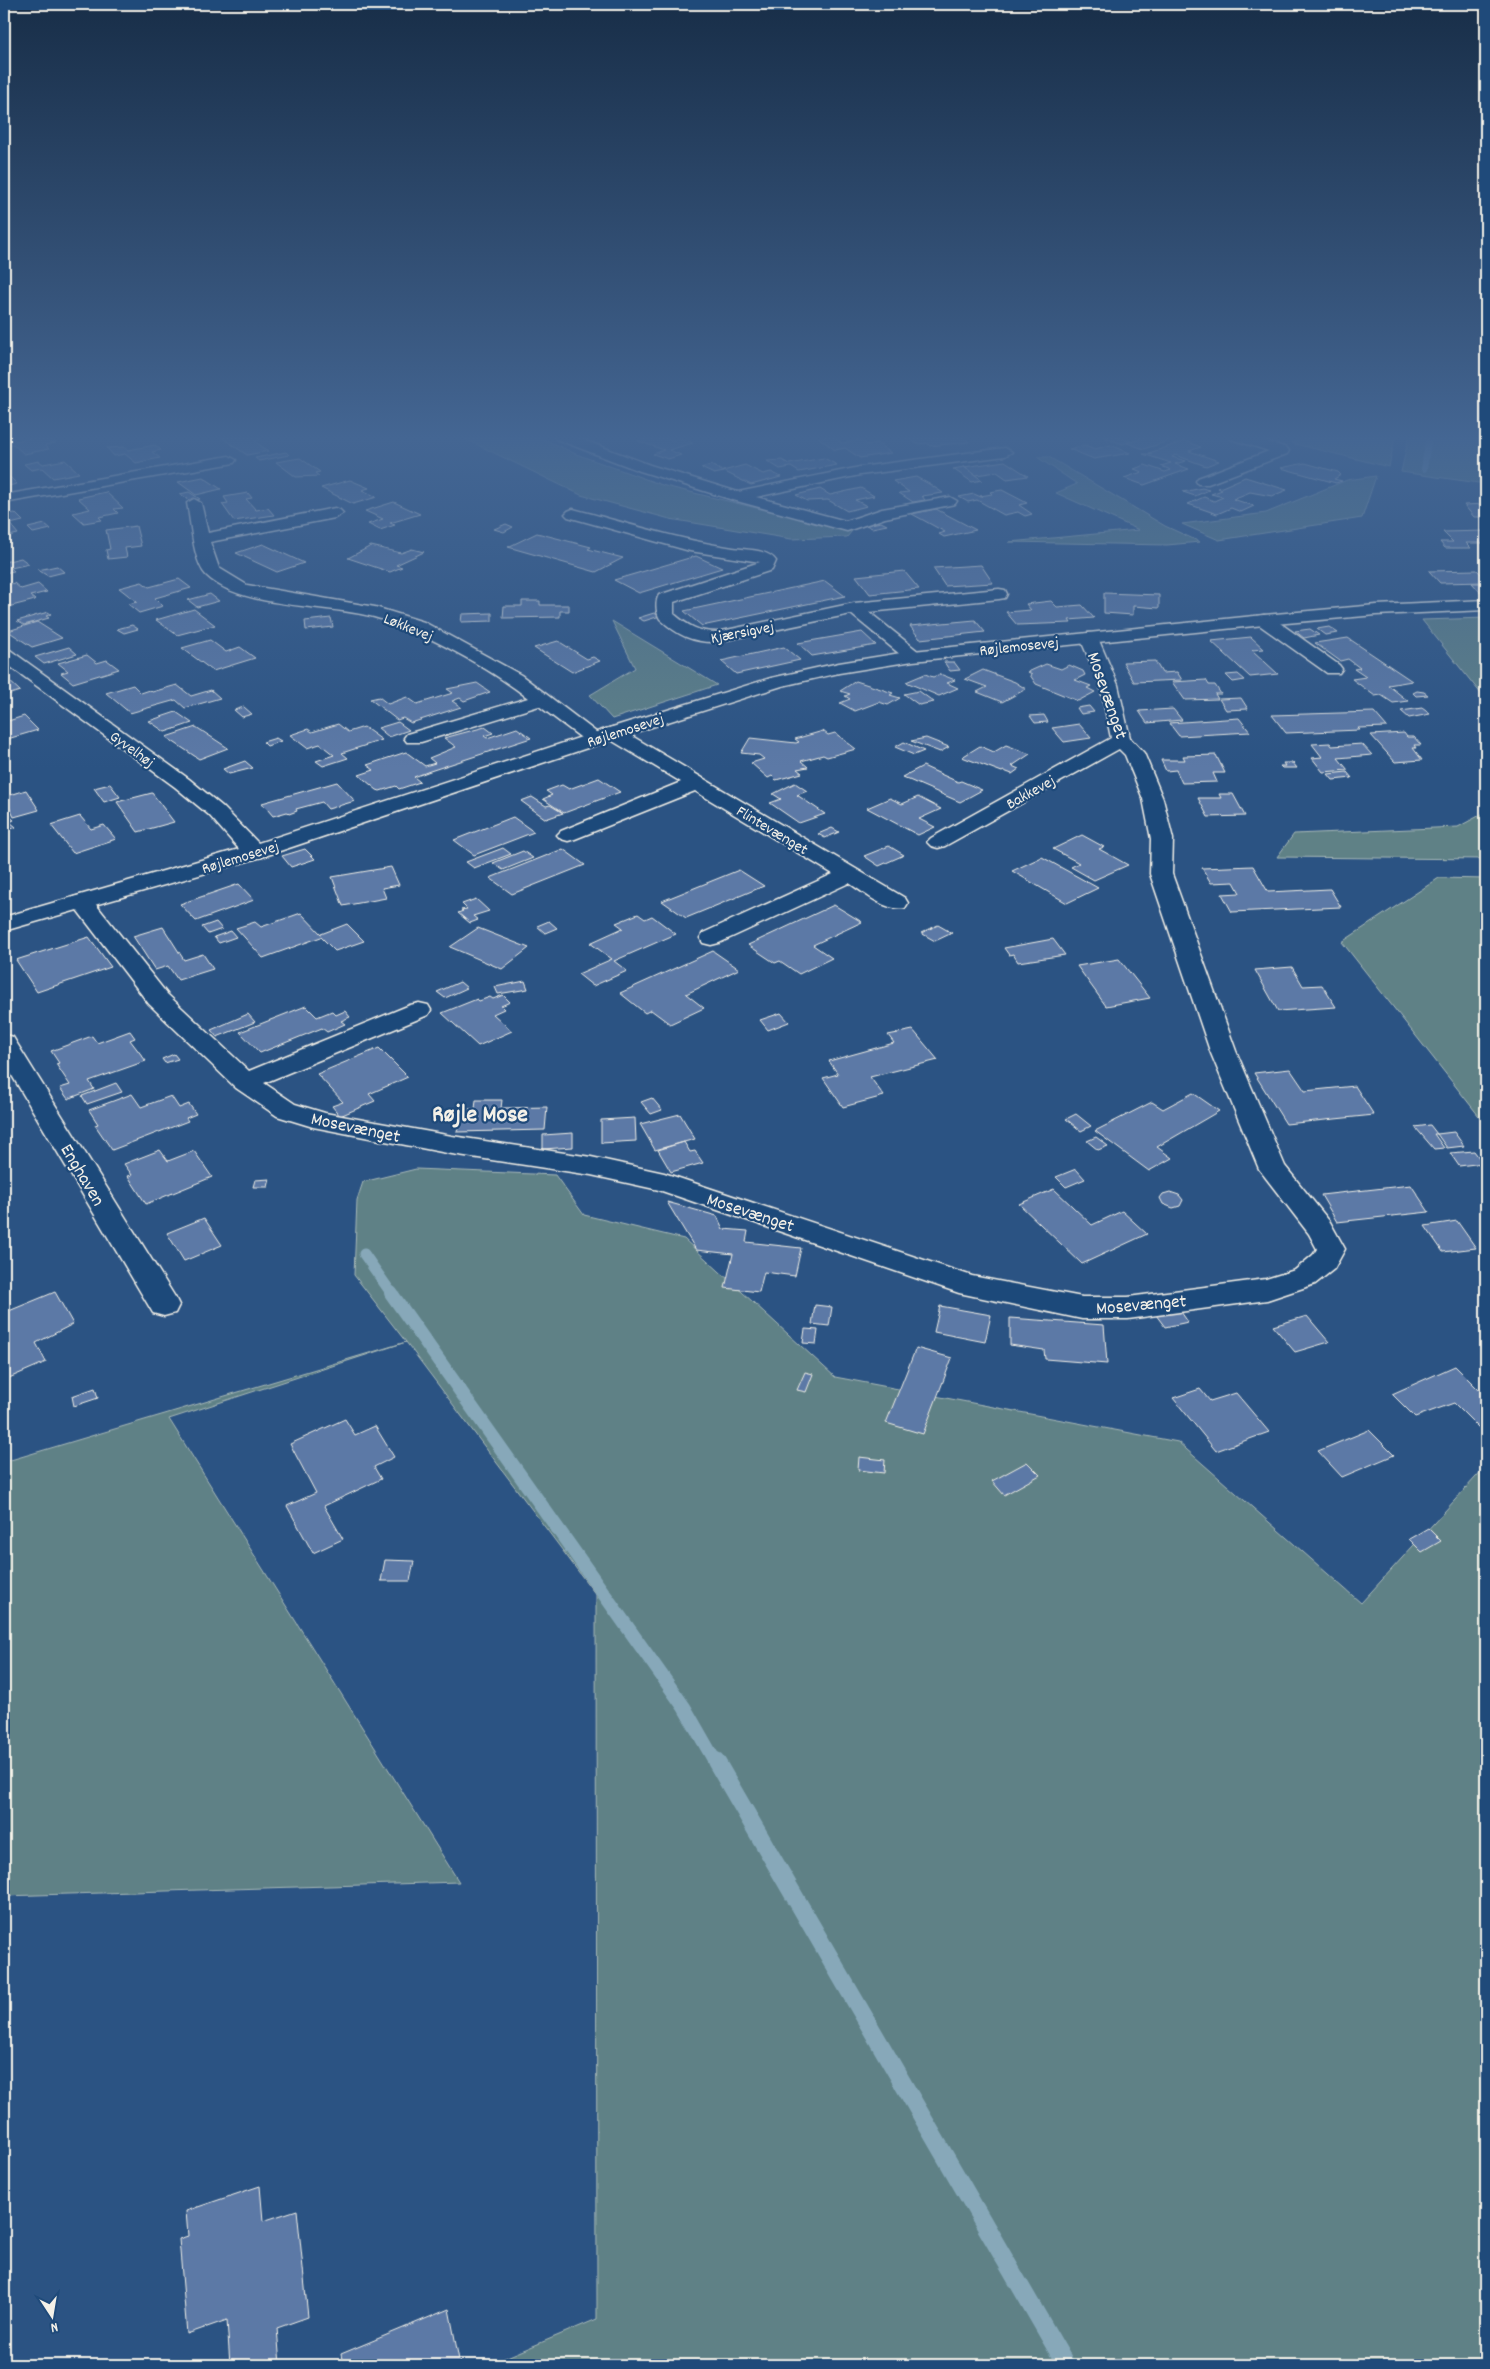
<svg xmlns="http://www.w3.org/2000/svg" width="1490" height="2369" viewBox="0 0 1490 2369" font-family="Dekko,sans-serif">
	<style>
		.green { fill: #5e8186; stroke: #a9b9b7 }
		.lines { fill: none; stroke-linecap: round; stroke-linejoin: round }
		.stream-far3 { stroke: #87a8b9; stroke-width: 6 }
		.stream-far2 { stroke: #87a8b9; stroke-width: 11 }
		.stream-far1 { stroke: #87a8b9; stroke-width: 14 }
		.stream { stroke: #87a8b9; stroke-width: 18 }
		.building { fill: #5b79a6; stroke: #f4f1e8 }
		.street-casing { stroke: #f4f1e8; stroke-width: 3 }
		.secondary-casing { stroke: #f4f1e8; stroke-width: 3 }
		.street { fill: #1f4a7a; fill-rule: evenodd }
		.secondary { fill: #1f4a7a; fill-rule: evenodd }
		.labels { text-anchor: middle; stroke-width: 4.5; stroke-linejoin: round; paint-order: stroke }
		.far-street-label { font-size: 16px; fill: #f4f1e8; stroke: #1f4a7a }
		.street-label { font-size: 19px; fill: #f4f1e8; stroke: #1f4a7a }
		.district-label { font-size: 24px; font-weight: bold; fill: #f4f1e8; stroke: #1f4a7a }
	</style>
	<rect width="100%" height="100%" fill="#2b5383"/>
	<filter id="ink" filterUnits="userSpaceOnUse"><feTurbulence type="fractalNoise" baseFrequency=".02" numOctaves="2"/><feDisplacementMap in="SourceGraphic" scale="10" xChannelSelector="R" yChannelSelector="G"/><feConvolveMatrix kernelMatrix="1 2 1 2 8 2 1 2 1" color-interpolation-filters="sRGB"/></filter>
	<g filter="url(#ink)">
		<path class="green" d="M459 436H537L576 454 665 486 852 531 847 537 791 539 670 519 581 495Z
			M1318 436H1395L1389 467 1291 443Z
			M1409 436H1486V484L1401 472Z
			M1037 457H1049L1165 526 1200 542 1167 545 1009 542 1139 530 1056 493 1077 484Z
			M1376 476 1362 518 1219 540 1182 524 1266 513 1347 480Z
			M1486 618V700L1422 620Z
			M612 621 717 685 612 719 590 695 635 668Z
			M1486 812V859L1277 857 1294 834 1458 827Z
			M1439 878 1486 879V1125L1342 942Z
			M416 1169 555 1175 584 1215 684 1239 835 1377 1178 1442 1361 1603 1486 1466V2365H488L597 2319 596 1595 406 1342 169 1419 459 1882 4 1896V1462L406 1342 354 1275 357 1200 363 1182Z"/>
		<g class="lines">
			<path class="stream-far3" d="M1424 469 1429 436"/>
			<path class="stream-far2" d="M364 1254 392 1294"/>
			<path class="stream-far1" d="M391 1293 684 1707 716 1763"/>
			<path class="stream" d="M716 1761 1066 2365"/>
		</g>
		<path class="building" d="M10 436 16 441 36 437 39 440 51 438 56 443 45 445 49 449 24 454 13 444 4 445V437Z
			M256 436 261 439 255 441 268 451 247 455 221 437Z
			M653 436 673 440 680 438 693 443 669 450 681 455 668 459 653 454 664 450 638 441Z
			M831 436 842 443 861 440 867 445 877 443 891 453 860 458 845 448 835 450 819 438Z
			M904 436 921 438 962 436 969 442 930 446 927 443 917 444Z
			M1105 436H1119L1117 437 1131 441 1123 444 1105 438 1109 437Z
			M1132 436H1176L1180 437 1144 449 1127 443 1141 439Z
			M1185 441 1201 447 1189 451 1219 461 1206 466 1175 455 1172 457 1186 461 1175 464 1189 469 1144 485 1124 478 1142 472 1134 469 1145 465 1165 472 1171 470 1161 466 1171 463 1143 454H1152L1149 453Z
			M155 445 161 450 152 452 160 458 136 463 125 454 114 456 107 448 124 447 128 450Z
			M1085 445 1095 449 1111 445 1130 453 1094 459 1069 449Z
			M286 452 289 455 259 461 255 458Z
			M300 458 320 472 315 473 319 476 296 477 276 462Z
			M824 458 837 465 799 472 791 467 780 469 767 461 782 460 789 464Z
			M65 460 79 473 53 478 42 468 31 470 24 464 39 461 43 464Z
			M1005 461 1028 476 1007 479 997 472 976 475 964 467Z
			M1305 463 1338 472 1341 475 1334 479 1342 481 1336 483 1281 468Z
			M711 465 724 472 714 474 701 468Z
			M745 465 763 474 771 472 781 477 751 485 723 471Z
			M964 467 982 480 972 482 953 469Z
			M10 477 17 484 4 487V478Z
			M203 477 221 489 196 495 178 482Z
			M916 477 931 485 943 493 922 496 925 500 913 502 899 493 909 492 893 481Z
			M1245 477 1287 490 1272 496 1250 492 1233 499 1254 506 1241 512 1231 508 1217 514 1188 504 1204 497 1214 501 1223 497 1211 494 1222 490 1218 488 1222 487Z
			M350 480 369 488 362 490 377 497 353 504 321 488Z
			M861 488 874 496 855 500 867 506 847 511 828 500 807 501 796 495 820 489 830 495Z
			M1202 488 1209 490 1195 496 1183 492Z
			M1002 490 1027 503 1019 505 1032 514 1025 516 1018 512 1004 515 977 500 968 502 959 497 974 494 981 497H983L980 496 992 494 990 492Z
			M106 492 123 508 114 509 118 513 99 517 102 520 84 523 73 513 90 509 78 498Z
			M189 492 200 499 191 501 180 494Z
			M248 493 252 498 246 499 256 510 268 508 274 515 234 521 222 504 228 503 224 497Z
			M394 502 420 514 390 523 395 525 380 530 368 524 383 519 365 511Z
			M1486 504V517H1474L1464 505Z
			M936 509 976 530 944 537 939 534 945 532 912 514Z
			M15 513 23 521 10 524 18 534 4 537V515Z
			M881 522 887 525 872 528 866 525Z
			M45 524 51 529 33 533 28 528Z
			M506 524 513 527 504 532 494 529Z
			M136 526 141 546 125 548 127 557 108 559 106 550 110 549 106 530Z
			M1486 531V543H1466L1471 548H1445L1440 542H1453L1443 532Z
			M537 533 591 547 588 549 623 558 596 572 508 547Z
			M263 544 304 563 277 572 236 553Z
			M371 546 401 553 412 549 424 552 396 565 402 567 390 572 348 558Z
			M696 556 722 568 639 593 614 580Z
			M21 558 29 564 11 568 14 571 4 573V562Z
			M981 565 993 583 945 586 933 568Z
			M57 566 64 572 48 576 38 570Z
			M1477 570 1481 574H1486V582L1440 583 1429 571Z
			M904 571 919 589 870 594 856 576Z
			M179 579 191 588 155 598 163 606 139 613 128 604 137 602 119 588 142 582 149 587Z
			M825 581 845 596 702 626 684 611Z
			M14 583 21 589 38 584 47 592 30 596 35 600 4 608V586Z
			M1472 583H1486V595H1483Z
			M1104 593 1159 595V608L1133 606V615L1104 613Z
			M210 594 219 601 197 607 188 600Z
			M522 601H540V605H569V611H560V617L503 618 504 606H522Z
			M1051 601 1057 607 1082 605 1094 618 1069 620 1071 623 1017 625 1006 612 1031 610 1026 604Z
			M194 609 215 625 177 635 156 620Z
			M48 612 51 614 46 616 49 618 24 625 17 621Z
			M492 613V621L461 622 462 614Z
			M654 613 660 616 644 621 638 618Z
			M331 618 333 627 306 630 305 621Z
			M975 620 985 632 920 639 910 626Z
			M37 622 62 638 32 647 8 631Z
			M132 625 138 629 124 633 117 629Z
			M1329 627 1338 633 1325 635 1317 629Z
			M1310 629 1319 635 1304 638 1295 631Z
			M862 632 876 645 812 656 798 643Z
			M1251 637 1264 649 1252 650 1278 674 1250 677 1211 641Z
			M1348 638 1412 681 1388 685 1408 701 1393 703 1381 695 1375 696 1352 679 1366 677 1354 669 1360 668 1348 659 1340 661 1315 643Z
			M210 640 226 652 240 647 255 658 213 671 182 648Z
			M558 641 587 659 593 657 600 661 572 672 534 648Z
			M69 647 77 654 44 664 35 657Z
			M784 647 800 660 736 674 721 661Z
			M87 655 97 663 107 660 119 669 73 683 61 673 68 671 58 663Z
			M1155 661 1162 673 1177 672 1182 680 1134 682 1123 662Z
			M944 662H954L960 670 950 671Z
			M1046 664 1061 669 1069 665 1083 671 1085 675 1075 680 1091 686 1087 688 1095 692 1078 701 1036 684 1030 675 1032 674 1028 672Z
			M983 670 1015 682 1026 689 1002 702 977 692 987 687 965 679Z
			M925 674 933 677 940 674 955 680 947 683 958 688 939 696 906 682Z
			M1238 674 1245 680 1233 682 1226 675Z
			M6 678 20 691 4 696V679Z
			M1206 680 1209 685H1215L1221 694H1215L1218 699 1185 700 1172 682Z
			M856 681 893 693 890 695 900 698 888 705 879 702 855 711 840 703 850 699 845 696 850 694 840 691Z
			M477 683 490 692 464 701 460 698 452 701 461 707 411 723 403 718 397 720 370 699 379 697 388 704 407 697 417 704 453 693 447 689Z
			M133 685 141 693 150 690 152 692 177 685 191 696 211 690 220 698 185 708 176 700 130 713 106 693Z
			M919 691 934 702 919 705 904 694Z
			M1417 691 1424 692 1428 695 1416 696 1413 693Z
			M1241 698 1248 709 1226 710 1219 699Z
			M1089 706 1094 712 1081 714 1077 708Z
			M244 707 252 714 242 717 234 710Z
			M1422 708 1430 714 1409 718 1401 711Z
			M1173 709 1182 720 1147 723 1139 711Z
			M176 712 192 723 165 732 149 721Z
			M1374 712 1387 727 1358 728 1360 730 1286 733 1272 715Z
			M1044 715 1048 722 1035 723 1030 716Z
			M24 716 38 730 4 740V720L5 722Z
			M1239 718 1250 732 1179 736 1169 723Z
			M398 722 409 730 389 737 378 728Z
			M338 724 348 732 364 727 382 740 342 753 348 758 323 766 316 761 334 755 320 744 307 748 290 735 308 729 312 732Z
			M1079 724 1091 738 1064 742 1052 728Z
			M196 727 228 748 199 759 166 737Z
			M485 727 493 733 484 736 487 738 517 728 531 738 430 771 414 777 420 782 399 789 396 786 380 791 377 790 359 775 374 770 367 765 406 752 425 766 435 763 429 758 456 747 444 738Z
			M823 731 828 735 835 733 856 749 827 757 823 755 801 761 808 767 797 769 802 773 776 780 772 776 768 778 751 763 764 759 759 755 741 753 750 738 796 743 799 742 795 739Z
			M1404 733 1407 737H1414L1421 745H1414L1416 748H1413L1422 760 1395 762 1371 735Z
			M276 738 281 741 267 746 263 742Z
			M926 738 949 747 940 752 911 741Z
			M904 742 924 751 914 755 895 747Z
			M1330 743 1332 746 1362 744 1372 755 1338 758 1348 770 1323 772 1312 758 1322 757 1312 744Z
			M1006 745 1030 754 1012 766 1019 769 1012 774 1004 771 1002 772 962 757 980 746 994 752Z
			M1216 755 1225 773H1213L1217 782 1182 783 1176 770 1166 771 1161 760H1185L1183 756Z
			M245 761 253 768 229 774 223 769Z
			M1283 763H1293L1297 768H1282L1280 766H1285Z
			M923 766 958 782 961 781 982 790 960 802 902 777Z
			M1347 772 1352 778 1333 780 1328 774Z
			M599 778 620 792 564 813 543 799 552 795 546 791 562 785 569 789Z
			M337 782 355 801 328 809 322 802 296 809 297 811 289 814 287 812 273 816 262 803Z
			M795 783 807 791 797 795 825 814 799 823 770 803 781 799 773 794Z
			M110 784 120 797 104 802 94 788Z
			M26 790 39 810 14 817 4 797Z
			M152 793 174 822 138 832 117 802Z
			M1219 794H1233L1245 816 1208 817 1198 798H1221Z
			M532 797 546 806 550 805 563 813 546 819 521 801Z
			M918 797 941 809 919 819 935 827 918 835 867 808 890 798 902 804Z
			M5 813 14 820 10 822 16 827 4 832Z
			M80 816 91 829 104 825 116 839 73 853 51 825Z
			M513 817 534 832 474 855 454 840Z
			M832 828 839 832 825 838 818 834Z
			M1082 835 1104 847 1099 849 1128 865 1094 880 1071 867 1079 863 1053 849Z
			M889 846 904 855 879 866 864 856Z
			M503 848 511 854 474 868 466 862Z
			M305 849 315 859 291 867 282 856Z
			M563 849 585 865 512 894 490 878Z
			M523 851 533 858 503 870 493 863Z
			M1042 857 1098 888 1067 903 1012 871Z
			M1253 866 1268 892 1330 889 1341 907 1232 912 1222 894 1240 893 1234 882 1211 883 1202 868Z
			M391 867 399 885 382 888 386 898 343 906 332 877Z
			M739 870 764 886 686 918 662 901Z
			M239 884 254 900 196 921 180 904Z
			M476 899 489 911 473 916 478 920 470 923 458 913 463 911 461 910 467 909 462 904Z
			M834 905 862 922 813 945 832 958 799 974 780 961 775 963 748 945Z
			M301 913 321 934 347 924 364 941 335 951 321 937 263 958 236 928 255 922 261 927Z
			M638 914 645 919 652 916 676 934 614 961 627 971 593 986 578 974 612 959 590 943 623 928 616 923Z
			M549 921 557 928 545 933 537 926Z
			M216 922 222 929 208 934 202 927Z
			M938 925 952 933 935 941 921 933Z
			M163 927 184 960 203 954 213 969 178 980 168 966 155 970 133 936Z
			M478 928 529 948 502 969 450 947Z
			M231 931 236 937 219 943 214 937Z
			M89 937 111 967 37 992 16 960Z
			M1053 939 1065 955 1018 962 1013 954 1009 955 1004 948Z
			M713 951 739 969 686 994 704 1008 670 1024 651 1010 645 1013 620 993Z
			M1119 959 1150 998 1106 1006 1077 966Z
			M1292 967 1303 986 1322 985 1336 1007 1278 1011 1255 970Z
			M525 981 528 989 498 994 495 987Z
			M460 982 467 988 445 998 437 992Z
			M503 995 510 1002 501 1006 504 1009 493 1014 512 1031 478 1046 442 1013 477 999 479 1001 490 997 493 999Z
			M306 1006 317 1017 332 1011 336 1015 345 1011 350 1017 341 1021 345 1024 327 1032 322 1028 260 1053 240 1032Z
			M781 1013 789 1022 768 1030 760 1020Z
			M248 1014 255 1022 217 1037 211 1030Z
			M913 1030 938 1060 870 1077 884 1096 843 1107 823 1078 838 1074 829 1061 894 1043 888 1035Z
			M130 1031 135 1038 130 1040 146 1061 89 1081 94 1089 68 1099 60 1088 70 1085 56 1064 59 1063 51 1051 92 1036 97 1043Z
			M379 1048 408 1077 369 1094 375 1101 340 1116 332 1106 343 1102 317 1074Z
			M174 1054 178 1059 165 1063 162 1059Z
			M1290 1069 1305 1091 1355 1086 1374 1115 1286 1124 1254 1073Z
			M116 1083 122 1092 87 1104 82 1096Z
			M1193 1093 1219 1111 1157 1147 1172 1158 1149 1171 1095 1131 1152 1102 1163 1109Z
			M132 1094 141 1107 171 1096 179 1108 189 1104 196 1114 186 1118 188 1121 112 1150 95 1125 98 1124 89 1110Z
			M652 1098 662 1110 651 1114 641 1102Z
			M476 1100H502L501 1108 547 1107 545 1130 457 1132 461 1109H475Z
			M680 1114 695 1139 655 1150 640 1124Z
			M1076 1114 1091 1126 1081 1131 1066 1119Z
			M635 1118 636 1141 601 1143V1120Z
			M1430 1125 1437 1134H1434L1444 1148 1434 1149 1415 1127Z
			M1454 1132 1464 1146 1447 1148 1437 1134Z
			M573 1133V1147L543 1149V1135Z
			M1096 1137 1108 1146 1098 1150 1087 1141Z
			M684 1142 690 1152 695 1151 703 1163 671 1172 658 1150Z
			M160 1150 168 1161 194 1151 212 1177 146 1204 128 1176 132 1175 124 1164Z
			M1474 1151 1483 1163 1459 1166 1450 1153Z
			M1076 1169 1085 1179 1066 1187 1056 1177Z
			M270 1179 268 1187H253L255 1180Z
			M1411 1185 1429 1212 1337 1222 1321 1195Z
			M1054 1189 1092 1225 1122 1211 1147 1234 1082 1264 1019 1204Z
			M1170 1192 1179 1195 1183 1200 1180 1206 1173 1208 1163 1204 1160 1198 1163 1194Z
			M667 1202 717 1216 723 1229 748 1231 746 1242 801 1248 795 1276 764 1272 759 1292 725 1288 733 1254 696 1250Z
			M204 1218 222 1245 184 1261 167 1233Z
			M1457 1221 1476 1248 1443 1252 1425 1226Z
			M55 1292 73 1324 36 1343 46 1362 9 1378 4 1369V1313Z
			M815 1305 832 1307 829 1326 812 1324Z
			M940 1306 991 1315 985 1342 934 1332Z
			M1179 1309 1188 1322 1165 1327 1156 1315Z
			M1307 1316 1329 1342 1295 1352 1273 1326Z
			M1010 1318 1104 1325 1107 1364 1045 1359 1044 1350 1010 1345Z
			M805 1329 818 1330 816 1344 803 1343Z
			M916 1348 952 1358 923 1434 886 1423Z
			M1455 1366 1486 1397V1435L1454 1403 1415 1417 1392 1394Z
			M805 1372 813 1374 806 1392 797 1390Z
			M95 1388 98 1398 74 1406 72 1396Z
			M1200 1389 1210 1401 1236 1393 1269 1432 1216 1451 1173 1398Z
			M345 1419 355 1435 375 1426 394 1457 374 1467 381 1479 324 1506 343 1539 313 1553 287 1506 316 1493 290 1444Z
			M1369 1430 1394 1455 1342 1477 1318 1451Z
			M859 1457 885 1460 884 1473 858 1470Z
			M1027 1462 1040 1475 1004 1495 992 1481Z
			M1428 1528 1441 1541 1422 1552 1409 1539Z
			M385 1560 414 1561 410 1581H381Z
			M260 2186 263 2221 297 2210 308 2317 277 2328 280 2365H230L227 2320 187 2334 179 2239 188 2236 186 2211Z
			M449 2309 460 2365H343L341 2354Z"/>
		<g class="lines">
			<defs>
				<path id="street" d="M554 436H573L650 465 738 492 860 467 1005 448 1012 452 1005 456 860 475 756 497 846 521 882 509 950 497 957 501 955 504 885 518 847 531 733 500 640 471 556 439Z
					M1229 436H1249L1287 448 1289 451 1287 454 1208 484H1198L1196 481 1198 478 1269 451 1231 439Z
					M229 456 236 460 234 463 4 503V495Z
					M194 499 201 503 208 533 335 508 340 510 343 513 335 518 210 542 219 568 247 585 375 607 424 622 521 675 605 739 602 743H588L539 706 421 742H407L404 738 407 734 528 698C488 667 423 631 374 617 328 604 240 609 206 575 193 561 191 522 187 503Z
					M573 509C627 523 679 540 733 548 747 550 768 549 776 561L772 570 674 602V614C688 626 699 632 717 632L854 603 999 589 1005 590 1007 594 1005 598 999 599 869 612 919 652 922 656 919 660H907L851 614 717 642C693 643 677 635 660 619 656 613 655 601 659 595L760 562 690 551 568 517 565 514 568 511Z
					M1264 615 1270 616 1339 665 1342 669 1339 673H1327L1258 624 1255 620 1258 616Z
					M1089 633 1095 634 1098 638 1118 685 1130 738 1144 753 1163 799 1173 839 1172 874 1236 1051 1285 1166 1330 1222 1345 1249 1334 1269 1315 1284 1267 1300 1128 1319H1082L959 1293 659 1190 591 1175 452 1154 313 1127 277 1116 236 1088 149 1004 71 902 74 897 82 895 90 897 167 994 249 1071 410 1005 419 1003 428 1005 431 1010 428 1015 264 1083 295 1104 325 1113 452 1136 591 1157 664 1173 972 1276 1082 1297H1128L1266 1279 1295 1270 1313 1255 1317 1249 1309 1234 1259 1169 1210 1051 1150 874 1151 839 1143 799 1125 755 1119 749 945 846 938 848 931 846 927 842 931 838 1111 738 1100 685 1080 638 1083 634Z
					M4 649 10 650 189 779 223 807 262 847 265 852 262 857 254 858 246 857 209 815 175 787 4 662Z
					M613 727 620 729 905 898 908 903 905 908C886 912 865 893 849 883L719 943 711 945 703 943 700 938 703 933 833 874 695 791 575 839 568 841 561 839 557 835 561 831 681 782 606 737 603 733 606 729Z
					M4 1034 13 1037 16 1042 175 1297 179 1305 175 1313 164 1316 153 1313 4 1062Z"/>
				<path id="secondary" d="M1486 600V610L1376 615 1264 625 913 661 839 673 782 686 620 737 262 857 4 931V917L246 847 606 729 771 678 839 663 913 651 1264 615 1376 605Z"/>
			</defs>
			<use href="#street" class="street-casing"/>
			<use href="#secondary" class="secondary-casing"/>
			<use href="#street" class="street"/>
			<use href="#secondary" class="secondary"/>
		</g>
	</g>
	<linearGradient id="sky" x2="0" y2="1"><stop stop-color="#182e48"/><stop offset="0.57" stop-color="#446693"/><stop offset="1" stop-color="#446693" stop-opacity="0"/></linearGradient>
	<rect width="1490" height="768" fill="url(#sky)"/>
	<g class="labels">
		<g class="far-street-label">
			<text transform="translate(409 626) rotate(22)" y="6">Løkkevej</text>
			<text transform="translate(742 631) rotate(-11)" y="6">Kjærsigvej</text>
			<text transform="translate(1019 645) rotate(-6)" y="6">Røjlemosevej</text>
			<text transform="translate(625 729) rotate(-18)" y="6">Røjlemosevej</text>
			<text transform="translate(133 748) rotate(36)" y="6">Gyvelhøj</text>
			<text transform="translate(1030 791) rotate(-29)" y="6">Bakkevej</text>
			<text transform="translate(773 829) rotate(31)" y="6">Flintevænget</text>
			<text transform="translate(240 856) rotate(-17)" y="6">Røjlemosevej</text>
		</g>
		<g class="street-label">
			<text transform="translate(1109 695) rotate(71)" y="7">Mosevænget</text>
			<text transform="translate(356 1126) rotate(12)" y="7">Mosevænget</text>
			<text transform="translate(84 1174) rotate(59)" y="7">Enghaven</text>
			<text transform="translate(751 1211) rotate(18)" y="7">Mosevænget</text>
			<text transform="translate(1141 1303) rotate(-5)" y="7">Mosevænget</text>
		</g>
		<g class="district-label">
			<text x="480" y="1121">Røjle Mose</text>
		</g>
	</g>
	<rect width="1490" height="2369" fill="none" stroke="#1f4a7a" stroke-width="20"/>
	<rect x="10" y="10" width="1470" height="2349" fill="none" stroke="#f4f1e8" stroke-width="2" filter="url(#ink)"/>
	<g transform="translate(52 2316) rotate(168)" stroke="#1f4a7a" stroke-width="4" paint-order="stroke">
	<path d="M0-4L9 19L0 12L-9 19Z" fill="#f4f1e8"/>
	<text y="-8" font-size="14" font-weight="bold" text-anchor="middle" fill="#f4f1e8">N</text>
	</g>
</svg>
